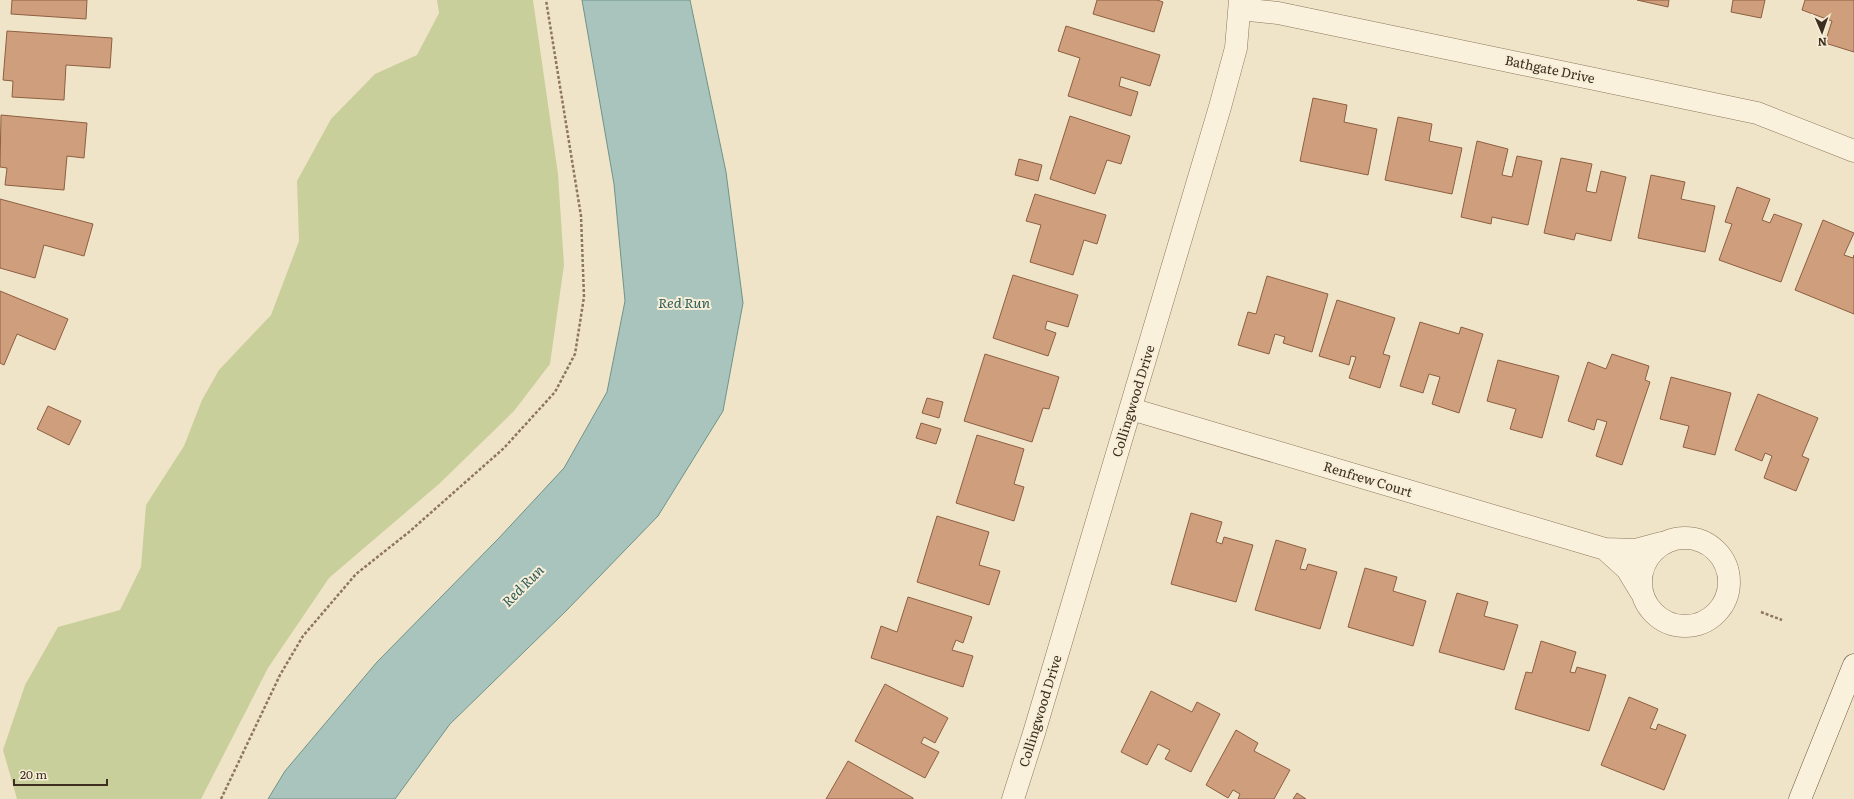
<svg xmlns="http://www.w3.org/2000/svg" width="1854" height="799" viewBox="0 0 1854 799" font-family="Literata,serif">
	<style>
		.green { fill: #c9cf9b }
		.water { fill: #a9c4bc; stroke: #6f938a }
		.building { fill: #cf9f7d; stroke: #8d5f41 }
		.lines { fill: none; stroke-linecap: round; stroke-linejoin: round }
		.minor-casing { stroke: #8d765c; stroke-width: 23 }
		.secondary-casing { stroke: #6f573f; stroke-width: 23 }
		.path { stroke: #8d765c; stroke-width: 2.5; stroke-dasharray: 3 2; stroke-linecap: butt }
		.minor { stroke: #faf1dc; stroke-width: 22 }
		.secondary { stroke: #faf1dc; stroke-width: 22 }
		.labels { text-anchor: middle; stroke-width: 4; stroke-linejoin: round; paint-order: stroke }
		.street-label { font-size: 13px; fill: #3d2e20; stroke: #f7eed8 }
		.water-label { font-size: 14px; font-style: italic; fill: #2f5d5a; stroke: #f7eed8 }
	</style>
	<rect width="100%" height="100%" fill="#f0e4c8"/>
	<path class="green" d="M437 0H533L558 174 564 265 550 364 514 411 439 484 329 578 268 668 201 799H17L3 750 25 685 58 627 120 610 141 567 146 505 184 446 202 400 219 370 271 315 299 241 297 181 331 119 375 74 417 55 439 13Z"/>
	<path class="water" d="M582 0H690L726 172 743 303 723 411 658 516 566 611 450 724 395 799H268L285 771 377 662 498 539 564 468 607 392 625 301 614 184Z"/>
	<path class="building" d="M12 0H87L86 19 11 14Z
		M1097 0H1157L1163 2 1154 32 1093 14Z
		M1637 0H1669L1668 7Z
		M1733 0H1765L1761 18 1731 12Z
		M1805 0H1854V52L1825 43 1832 21 1802 10Z
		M1066 26 1160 55 1150 86 1121 77 1119 86 1138 92 1131 116 1068 96 1080 58 1058 51Z
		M7 31 112 38 110 68 66 65 64 100 12 97 13 81 3 80Z
		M1313 98 1347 105 1344 122 1377 129 1368 175 1300 161Z
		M1 115 87 123 84 158 67 156 64 190 5 185 7 168 0 167Z
		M1070 116 1130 136 1121 164 1107 160 1095 194 1050 179Z
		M1398 117 1432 124 1429 141 1462 148 1452 194 1385 180Z
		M1477 141 1508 149 1502 175 1512 177 1517 156 1542 161 1528 225 1492 217 1491 224 1461 217Z
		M1561 158 1592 164 1586 191 1596 193 1601 171 1626 177 1611 241 1576 233 1574 240 1544 233Z
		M1019 159 1042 165 1038 181 1015 175Z
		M1651 175 1685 182 1681 199 1715 206 1705 252 1638 238Z
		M1737 187 1770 199 1762 220 1770 223 1774 214 1802 224 1781 282 1719 260 1732 224 1725 222Z
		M1035 194 1106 215 1097 244 1084 240 1073 275 1030 262 1041 225 1026 221Z
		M0 199 93 224 84 256 44 245 35 278 0 268Z
		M1823 220 1854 233 1844 255 1853 258 1854 255V314L1795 290Z
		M1013 275 1078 295 1068 327 1047 321 1045 329 1056 333 1048 356 993 338Z
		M1267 276 1328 294 1312 352 1283 343 1285 337 1275 334 1269 354 1238 345 1248 312 1256 314Z
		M0 291 68 319 55 350 17 334 4 365 0 363Z
		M1337 300 1395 318 1383 354 1390 356 1380 388 1349 378 1356 357 1351 356 1349 365 1319 356Z
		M1420 322 1459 334 1461 327 1483 334 1459 413 1432 404 1440 377 1429 374 1423 393 1400 386Z
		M985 354 1059 377 1049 409 1043 408 1032 442 964 421Z
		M1612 354 1649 366 1645 380 1650 382 1622 465 1596 456 1607 422 1597 419 1594 430 1568 421 1588 362 1606 369Z
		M1498 360 1559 376 1542 438 1510 429 1516 409 1487 401Z
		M1671 377 1731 393 1715 455 1683 447 1689 426 1660 419Z
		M1758 394 1818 418 1802 456 1809 459 1796 491 1764 478 1772 456 1765 453 1762 461 1735 450Z
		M927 398 943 402 939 418 922 413Z
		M48 406 81 421 69 445 37 429Z
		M921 423 941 429 936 444 916 438Z
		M977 435 1024 449 1014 484 1024 487 1014 521 956 503Z
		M1191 513 1222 522 1216 542 1222 544 1224 537 1253 545 1236 602 1171 584Z
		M937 516 989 532 979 565 1000 571 989 605 917 582Z
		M1276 540 1306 549 1300 569 1306 570 1308 564 1337 572 1320 629 1255 610Z
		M1365 568 1397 577 1393 591 1426 601 1413 646 1348 627Z
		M1457 593 1488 602 1484 616 1518 625 1504 670 1439 652Z
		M908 597 972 617 963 643 956 640 952 650 973 656 963 687 871 658 881 626 897 632Z
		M1541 641 1576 652 1570 672 1575 673 1577 667 1606 675 1589 731 1515 709 1526 672 1532 673Z
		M885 684 948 718 935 743 924 737 921 743 939 752 925 778 855 741Z
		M1151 691 1192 712 1197 702 1220 714 1191 772 1165 759 1170 750 1158 744 1147 765 1121 752Z
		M1629 697 1658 709 1650 728 1656 730 1658 724 1686 735 1664 790 1601 765Z
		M1236 730 1258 743 1254 751 1290 770 1274 799H1238L1240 794 1233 790 1228 798 1206 785Z
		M848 761 913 798V799H826Z
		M1297 793 1306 799H1293Z"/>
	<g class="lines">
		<defs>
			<path id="minor" d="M1240 9 1278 13 1757 113 1854 151
				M1131 409 1605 549 1635 550 1661 543
				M1641 582a44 44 0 1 1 88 0a44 44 0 1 1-88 0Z
				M1605 549 1627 569 1641 592
				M1013 799 1034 733 1220 107 1236 48 1240 0"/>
			<path id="secondary" d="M1800 799 1854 665"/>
		</defs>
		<use href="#minor" class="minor-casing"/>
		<use href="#secondary" class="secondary-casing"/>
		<path class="path" d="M1761 612 1782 620
			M221 799 280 675 303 636 356 574 409 532 504 448 555 392 575 354 584 297 581 216 546 0"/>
		<use href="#minor" class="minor"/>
		<use href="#secondary" class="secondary"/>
	</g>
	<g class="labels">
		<g class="street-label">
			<text transform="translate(1550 69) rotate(12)" y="5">Bathgate Drive</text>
			<text transform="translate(1133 401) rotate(-73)" y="5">Collingwood Drive</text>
			<text transform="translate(1368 479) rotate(17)" y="5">Renfrew Court</text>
			<text transform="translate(1040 711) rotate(-73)" y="5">Collingwood Drive</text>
		</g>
		<g class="water-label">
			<text x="684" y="308">Red Run</text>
			<text transform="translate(523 586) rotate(-45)" y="5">Red Run</text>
		</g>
	</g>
	<g transform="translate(1822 32) rotate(178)" stroke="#f7eed8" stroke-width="3" paint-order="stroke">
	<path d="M0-3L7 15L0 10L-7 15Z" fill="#3d2e20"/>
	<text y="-6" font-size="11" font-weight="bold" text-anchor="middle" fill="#3d2e20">N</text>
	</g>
	<path d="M14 779v6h93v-6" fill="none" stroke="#3d2e20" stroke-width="2"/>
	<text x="20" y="779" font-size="12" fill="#3d2e20" stroke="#f7eed8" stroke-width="3" paint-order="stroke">20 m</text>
</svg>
